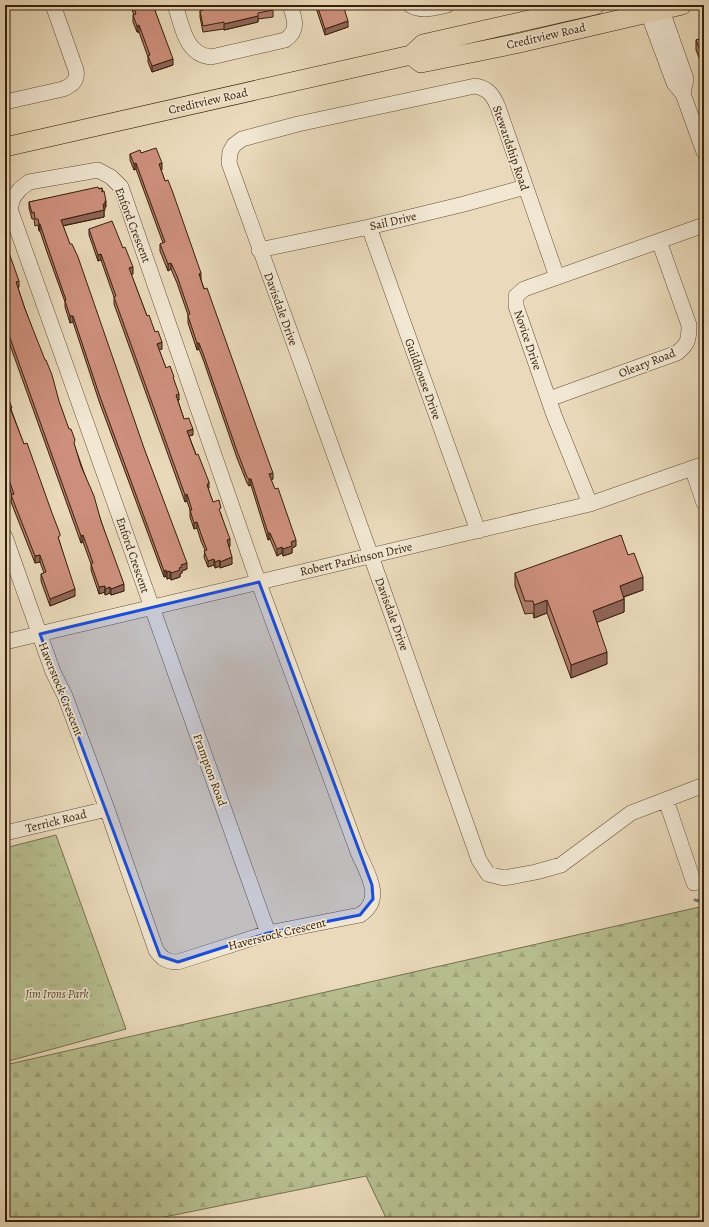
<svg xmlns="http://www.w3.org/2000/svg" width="709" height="1227" viewBox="0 0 709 1227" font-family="Alegreya,serif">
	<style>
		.forest { fill: url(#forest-firs); stroke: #77704d }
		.park { fill: url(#park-tufts); stroke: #77704d }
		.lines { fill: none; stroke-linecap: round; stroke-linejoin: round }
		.stream { stroke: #757b75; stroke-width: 3 }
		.minor-casing { stroke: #644e36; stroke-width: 16 }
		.major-casing { stroke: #37200a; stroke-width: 20 }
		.minor { stroke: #f1e7d3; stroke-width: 15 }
		.major { stroke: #eadabb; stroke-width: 19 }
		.wall { fill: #b17c6c; stroke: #37200a }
		.shaded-wall { fill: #906558; stroke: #37200a }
		.building { fill: #ce907d; stroke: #37200a }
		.marked { fill: #1d4ed8; fill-opacity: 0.2; stroke: #1d4ed8; stroke-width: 3; stroke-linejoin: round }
		.labels { text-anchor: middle; stroke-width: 3.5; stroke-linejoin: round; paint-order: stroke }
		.street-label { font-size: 12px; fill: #37200a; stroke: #f1e7d3 }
		.park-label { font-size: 12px; font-style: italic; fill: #57482c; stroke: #f1e7d3 }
	</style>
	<defs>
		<pattern id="forest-firs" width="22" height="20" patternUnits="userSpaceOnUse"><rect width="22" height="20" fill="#b7bf90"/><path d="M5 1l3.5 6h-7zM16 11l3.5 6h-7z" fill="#9ea47b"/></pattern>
		<pattern id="park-tufts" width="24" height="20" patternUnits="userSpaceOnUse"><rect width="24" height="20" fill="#b7bf90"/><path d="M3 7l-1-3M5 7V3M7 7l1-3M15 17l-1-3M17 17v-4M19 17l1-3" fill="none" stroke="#9ea47b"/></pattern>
	</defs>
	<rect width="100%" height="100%" fill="#eadabb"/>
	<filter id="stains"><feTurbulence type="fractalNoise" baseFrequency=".005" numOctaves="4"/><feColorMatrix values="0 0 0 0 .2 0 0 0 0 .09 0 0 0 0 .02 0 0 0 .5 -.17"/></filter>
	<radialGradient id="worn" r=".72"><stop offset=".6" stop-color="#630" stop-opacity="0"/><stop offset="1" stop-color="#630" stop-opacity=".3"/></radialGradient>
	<path class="forest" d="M704 906V1222H388L366 1176 140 1222H5V1065Z"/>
	<path class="park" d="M56 835 126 1029 5 1062V848Z"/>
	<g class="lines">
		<path class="stream" d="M695 900 704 902"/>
		<defs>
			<path id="minor" d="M175 5C182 25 185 55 211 57L285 40C299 31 295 19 290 5
				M410 5C422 12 434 8 447 5
				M645 5 674 83 683 94 704 152
				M660 5 686 79 683 94
				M5 102 63 89C72 85 78 81 76 70L53 5
				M369 227 478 531
				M259 250 369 227 464 204 525 187
				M557 277 498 107C493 95 488 88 475 86L298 124 242 139 234 145 230 152 229 163 371 556 479 860 488 874 504 878 536 872 561 865 631 813 704 785
				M549 399 677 353C688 344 689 340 689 325L659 241
				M692 468 704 503
				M590 504 554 415 516 306V296L524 289 704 225
				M5 537 53 672 65 696 107 809 156 950C162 959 167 962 178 962L268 933 360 915C385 899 367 873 358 852L253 567 121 187 111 177 98 170 29 182 20 189 13 198 10 209 268 933
				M5 642 590 504 704 464
				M666 800 694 883
				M5 833 107 809"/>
			<path id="major" d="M411 55 421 63 515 44 682 5
				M5 147 411 55 423 44 595 5"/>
		</defs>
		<use href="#minor" class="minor-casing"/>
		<use href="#major" class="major-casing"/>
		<use href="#minor" class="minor"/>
		<use href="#major" class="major"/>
	</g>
	<path class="wall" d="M130 5H153L173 65 152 72 148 62V57L139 32H137L133 22V15H134Z
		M202 5 273 10V17L258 19V22L224 30V29L203 32 200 17V11H202Z
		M315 5H343L348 27 325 35Z
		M704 31V70L696 50V40L700 39V33Z
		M141 153 162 170H161L201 280 273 479 271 480 296 546 292 548V553L283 556 282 553 277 556 270 539 268 540 251 485 249 486 247 483 237 458 204 362 199 349 197 350 188 323V315L177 283 171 269 168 271 160 251V244L163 243 136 169 134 170 130 160V154Z
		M102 188 106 207H105V210H104V217L63 226 187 569 182 571V573L180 574V577L171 580 170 578 167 579 166 576 164 577 99 401 73 322 70 323 65 307V302L47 252 40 231H39L38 225 35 226 34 219H32L29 208V202Z
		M89 229 123 248 133 274H131L147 316 162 349 159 350 166 368 174 381 179 400 178 401 184 419 193 435 189 436 209 488 208 489 213 502 221 514 230 546H229L232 564 220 568V566L215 568 214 565 208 567 204 557 205 550 201 541 197 528 194 529 190 517V510L187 501 185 502 114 304V297L101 260 98 261 89 235Z
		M5 247 19 287 18 288 25 309 75 447 101 521 124 591 111 595 110 593 105 595V592L99 594 91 570V564L83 542 81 543 5 331Z
		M5 389 12 412 60 543 75 596 50 606 41 581V574L44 573 40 562 35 563 11 502 12 495 5 476Z
		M628 555 643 590 624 597V612L597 622 607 664 571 678 547 613 534 618 533 613 525 614 515 586V573Z"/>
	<path class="shaded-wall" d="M258 16V22L224 30V24Z
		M348 21V27L325 35V29Z
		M139 25V32H137V26Z
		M173 59V65L152 72V66Z
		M136 163V169L134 170V164Z
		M162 163V170L159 171V164Z
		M105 201H106V207H105Z
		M104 210V217L61 226V220Z
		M39 224H40V231H39Z
		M101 254V260L98 261V255Z
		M171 263V269L168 271V264Z
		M133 267V274L129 275V268Z
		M201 273V280L199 274Z
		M19 281V287L16 288V282Z
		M70 316H73V322L70 323Z
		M162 342V349L157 351V344Z
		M197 343H199V349L197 350Z
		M179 394V400L176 401V395Z
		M193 429V435L187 437V431Z
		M273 473V479L269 481V474Z
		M249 479H251V485L249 486Z
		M209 482V488L207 491V485Z
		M187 494V501L185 502V495Z
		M197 522V528L194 529V523Z
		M268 533H270V539L268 540Z
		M83 535V542L81 543V536Z
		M230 539V546L227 547V540Z
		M296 540V546L292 548V553L283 556V549L291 542Z
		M282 547V553L277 556V549Z
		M40 555V562L35 563V556Z
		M232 557V564L220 568V562Z
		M214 559V565L208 567V561Z
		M220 560V566L215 568V562Z
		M187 563V569L182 571V573L180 574V577L171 580V573L181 565Z
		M166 570V576L164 577V571Z
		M170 571V578L167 579V572Z
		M643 577V590L620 598V586Z
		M124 584V591L111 595V589Z
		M105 586V592L99 594V587Z
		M110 587V593L105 595V589Z
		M75 589V596L50 606V599Z
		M624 599V612L593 624V611Z
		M547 600V613L534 618V605Z
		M8 608V615H5V609Z
		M607 652V664L571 678V665Z"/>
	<path class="building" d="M133 5H153L173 59 152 66 148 56 150 55 139 25 137 26 133 15 136 14Z
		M202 5H272L273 10 258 13V16L224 24V22L203 26 200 11 203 10Z
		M317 5H343L348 21 325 29Z
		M704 31V60L696 40 702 38 700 33Z
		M156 148 162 163 159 164 165 181 168 180 173 193 201 273 199 274 204 289 207 288 270 465 273 473 269 474 275 489 278 488 296 540 291 542 292 546 283 549 282 547 277 549 270 533H268L251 479H249L247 477 237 451 204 356 199 343H197L188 316V315L190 314 177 276 171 263 168 264 160 244 165 242 136 163 134 164 130 154 140 150 141 153Z
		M98 187 99 189 102 188V192L104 191 106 201H105V204H103L104 210 61 220 70 244H72L78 257 144 448 187 563 181 565 182 567 179 568 180 570 171 573 170 571 167 572 166 570 164 571 99 394 73 316H70L65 301 66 300 47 245 40 224H39L38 219H35L34 212 32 213 29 202Z
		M112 221 123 248 125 247 133 267 129 268 147 316 149 315 155 332 158 331 162 342 157 344 166 368 170 366 174 377H173L179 394 176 395 184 419 189 418V419L193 429 187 431 196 455 198 454 209 482 207 485 213 502 219 500 221 508 219 509 230 539 227 540 232 557 220 562V560L215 562 214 559 208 561 204 551 207 550 201 534 197 522 194 523 190 510H192L187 494 185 495 114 297 116 296 101 254 98 255 89 229Z
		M5 247H7L19 281 16 282 25 309 45 360H46L52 375 59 401 69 429H71L75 440 74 443 81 466 94 496 101 521 124 584 111 589 110 587 105 589V586L99 587 91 564 93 563 83 535 81 536 5 324 7 323 5 317Z
		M5 389 12 408H10L24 444 27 443 52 513 60 534V536L58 537 75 589 50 599 41 574 46 572 40 555 35 556 11 495 14 494 5 469Z
		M621 535 628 555 634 553 643 577 620 586 624 599 593 611 607 652 571 665 547 600 534 605 533 601H525L515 573Z
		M5 601 8 608 5 609Z"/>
	<path class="marked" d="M259 582 372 885 373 899 360 915 268 933 178 962 160 956 40 634Z"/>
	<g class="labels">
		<g class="street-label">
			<text transform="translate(546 36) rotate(-13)" y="4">Creditview Road</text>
			<text transform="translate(208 101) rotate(-13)" y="4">Creditview Road</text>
			<text transform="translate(511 148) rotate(71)" y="4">Stewardship Road</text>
			<text transform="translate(393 221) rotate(-13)" y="4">Sail Drive</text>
			<text transform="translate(133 225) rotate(69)" y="4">Enford Crescent</text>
			<text transform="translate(281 309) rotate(70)" y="4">Davisdale Drive</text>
			<text transform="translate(528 340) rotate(71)" y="4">Novice Drive</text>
			<text transform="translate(647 363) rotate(-21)" y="4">Oleary Road</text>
			<text transform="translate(423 379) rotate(70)" y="4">Guildhouse Drive</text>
			<text transform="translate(133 555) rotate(71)" y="4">Enford Crescent</text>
			<text transform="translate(356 559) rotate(-13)" y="4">Robert Parkinson Drive</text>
			<text transform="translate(392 614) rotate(70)" y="4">Davisdale Drive</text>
			<text transform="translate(61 689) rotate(68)" y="4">Haverstock Crescent</text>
			<text transform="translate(210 770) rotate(70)" y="4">Frampton Road</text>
			<text transform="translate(56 821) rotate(-14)" y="4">Terrick Road</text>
			<text transform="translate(277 934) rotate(-14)" y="4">Haverstock Crescent</text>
		</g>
		<g class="park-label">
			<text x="57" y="998">Jim Irons Park</text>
		</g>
	</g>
	<rect width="709" height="1227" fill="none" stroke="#eadabb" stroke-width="20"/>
	<rect x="6" y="6" width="697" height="1215" fill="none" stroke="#37200a" stroke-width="2"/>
	<rect x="10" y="10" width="689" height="1207" fill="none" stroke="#37200a"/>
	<rect width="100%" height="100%" filter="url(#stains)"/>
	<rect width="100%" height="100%" fill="url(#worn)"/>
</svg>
